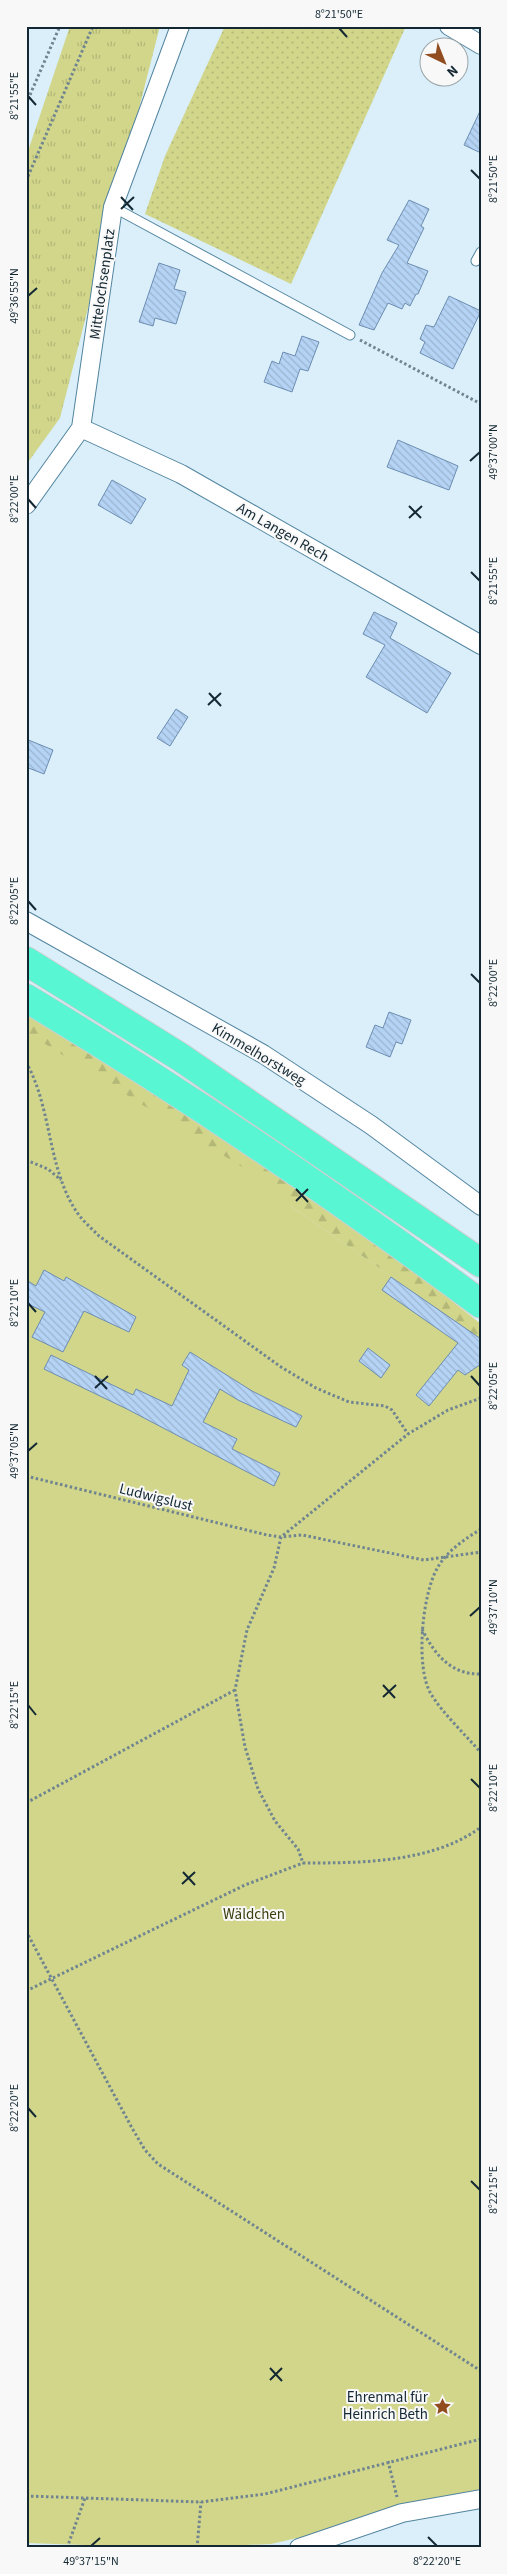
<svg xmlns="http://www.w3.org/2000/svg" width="507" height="2574" viewBox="0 0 507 2574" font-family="'Source Sans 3',sans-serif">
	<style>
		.grass { fill: url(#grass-tufts) }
		.forest { fill: url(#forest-firs) }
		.park { fill: #d1d68a }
		.garden { fill: url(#garden-dots) }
		.building { fill: url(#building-back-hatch); stroke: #6c8db1 }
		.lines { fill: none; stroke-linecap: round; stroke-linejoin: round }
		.service-casing { stroke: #53859f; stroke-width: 11 }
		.minor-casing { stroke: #53859f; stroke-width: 20 }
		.trunk-casing { stroke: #cbd0d2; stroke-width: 30 }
		.path { stroke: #708590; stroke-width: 3; stroke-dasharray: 2.5 2.5; stroke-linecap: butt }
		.service { stroke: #fff; stroke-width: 9 }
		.minor { stroke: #fff; stroke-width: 18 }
		.trunk { stroke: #58f6d2; stroke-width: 28 }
		.ticks { fill: none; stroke: #132833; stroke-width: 2 }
		.labels { text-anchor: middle; stroke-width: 4; stroke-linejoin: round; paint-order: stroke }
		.street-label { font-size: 15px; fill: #132833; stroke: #f8f8f8 }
		.park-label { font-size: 15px; fill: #3c3e0c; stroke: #f8f8f8 }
		.poi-label { font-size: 15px; fill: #132833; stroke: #f8f8f8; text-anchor: end }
		.neatline { fill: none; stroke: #132833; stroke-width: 2 }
		.ticks-label { font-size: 12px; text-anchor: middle; fill: #132833 }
	</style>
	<defs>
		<pattern id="grass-tufts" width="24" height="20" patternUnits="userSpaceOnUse" patternTransform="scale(1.25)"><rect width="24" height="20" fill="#d1d68a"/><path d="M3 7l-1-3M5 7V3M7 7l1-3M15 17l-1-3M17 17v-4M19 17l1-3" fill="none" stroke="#b3b878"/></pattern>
		<pattern id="forest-firs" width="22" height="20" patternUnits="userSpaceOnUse" patternTransform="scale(1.25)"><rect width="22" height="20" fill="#d1d68a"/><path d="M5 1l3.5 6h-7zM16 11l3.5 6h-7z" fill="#b3b878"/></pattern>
		<pattern id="garden-dots" width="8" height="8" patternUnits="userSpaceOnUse" patternTransform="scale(1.25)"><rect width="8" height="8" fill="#d1d68a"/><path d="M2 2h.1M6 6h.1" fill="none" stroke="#b3b878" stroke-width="1.8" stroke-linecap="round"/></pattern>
		<pattern id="building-back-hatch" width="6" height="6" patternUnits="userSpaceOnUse" patternTransform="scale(1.25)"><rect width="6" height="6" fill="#b5d3f4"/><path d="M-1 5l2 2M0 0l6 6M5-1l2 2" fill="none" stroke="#9bb5d2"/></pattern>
	</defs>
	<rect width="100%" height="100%" fill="#daeffa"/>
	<path class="grass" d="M70 26H160L60 418 26 465V157Z"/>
	<path class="forest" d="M26 1010 168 1099 404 1263 481 1324V1346L479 1338 292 1207 26 1055Z"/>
	<path class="park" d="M26 1032 250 1172 292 1207 481 1339V2489L418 2502 306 2536 271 2544 174 2548 26 2543Z"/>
	<path class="garden" d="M225 26H406L291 284 145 214 165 156Z"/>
	<path class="building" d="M481 109V153L464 145Z
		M409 200 429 209 421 226 424 228 407 263 428 271 418 294H416L410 306 405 303 402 309 388 303 374 330 359 325 382 273 399 245 387 240Z
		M159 263 180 270 174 289 186 292 176 324 155 318 153 326 139 322Z
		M449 296 481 311 453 369 420 353 425 342 420 339 426 325 434 327Z
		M302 336 319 342 308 371 300 369 292 392 264 382 272 361 279 364 283 352 295 356Z
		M398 440 458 466 449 490 387 467Z
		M112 480 146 499 131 524 98 505Z
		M374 612 397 623 390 638 451 673 427 713 366 677 385 645 363 634Z
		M176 709 188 717 170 746 157 738Z
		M26 739 53 750 44 774 26 767Z
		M389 1012 411 1020 402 1044 396 1042 390 1057 366 1047 375 1025 383 1028Z
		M44 1270 64 1281 66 1277 136 1317 129 1332 84 1311 63 1352 32 1337 45 1312 26 1303V1280L36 1286Z
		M391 1277 481 1339V1364L465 1375 458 1370 429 1406 416 1395 458 1343 382 1290Z
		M368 1348 390 1365 381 1378 359 1361Z
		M190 1352 252 1391 302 1416 296 1427 238 1400 220 1389 203 1422 237 1439 232 1449 280 1473 274 1486 127 1409 44 1369 51 1355 133 1395 136 1389 172 1406 189 1370 182 1365Z"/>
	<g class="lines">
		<defs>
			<path id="service" d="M113 207 350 335
				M476 261 481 252"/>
			<path id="minor" d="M449 26 481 45
				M81 428 181 474 481 645
				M26 505 81 428 113 207 180 26
				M26 921 263 1054 371 1125 481 1206
				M299 2548 402 2513 481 2499"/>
			<path id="trunk" d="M26 961 180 1057 481 1263
				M26 998C183 1092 334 1195 481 1304"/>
		</defs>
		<use href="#service" class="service-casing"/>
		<use href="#minor" class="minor-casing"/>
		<use href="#trunk" class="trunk-casing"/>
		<path class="path" d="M26 104 60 26
			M26 181 93 26
			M360 340 481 404
			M26 1062C52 1108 47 1166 76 1211 82 1220 91 1228 99 1236L281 1367 316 1388 349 1402 385 1406 392 1410 408 1434
			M26 1160 48 1169 61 1180
			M481 1398 448 1410 408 1434 281 1537 274 1568 247 1630 235 1690 245 1747 258 1789 275 1821 298 1849 303 1863C361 1863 433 1863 481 1827
			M26 1476 267 1535 281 1537 302 1535 424 1560 481 1552
			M481 1529C465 1539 447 1551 438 1567 422 1593 415 1668 431 1694 444 1715 465 1734 481 1753
			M422 1629C434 1654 451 1675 481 1674
			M26 1803 235 1690
			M26 1931 132 2128 145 2150 158 2164 481 2371
			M26 1991 245 1885 303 1863
			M388 2461 397 2497
			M26 2496 201 2502 265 2494 481 2439
			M67 2548 85 2498
			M197 2548 201 2502"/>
		<use href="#service" class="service"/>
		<use href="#minor" class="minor"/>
		<use href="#trunk" class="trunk"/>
	</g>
	<path class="ticks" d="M339 28 347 37M28 96 36 105M471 170 480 179M121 197 133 210M121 209 134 197M28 296 37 288M470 461 480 452M28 499 36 508M409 506 421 518M409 518 422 506M471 572 480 581M209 693 221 706M208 705 221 693M28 901 36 910M471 974 480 983M296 1189 308 1202M296 1201 308 1189M28 1303 36 1312M95 1376 107 1389M471 1376 480 1386M95 1388 108 1376M28 1451 37 1443M470 1616 480 1607M383 1685 395 1698M383 1697 396 1685M28 1705 36 1715M471 1779 480 1788M183 1872 195 1885M182 1884 195 1872M28 2108 36 2117M471 2181 480 2190M270 2368 282 2381M270 2380 282 2368M428 2537 437 2546M91 2546 100 2538"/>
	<defs>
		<symbol id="sight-bare" viewBox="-9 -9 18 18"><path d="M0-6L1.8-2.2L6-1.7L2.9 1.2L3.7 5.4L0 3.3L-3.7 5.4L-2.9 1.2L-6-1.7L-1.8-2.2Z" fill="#914d1f" stroke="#f8f8f8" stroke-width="2.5" paint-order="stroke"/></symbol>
	</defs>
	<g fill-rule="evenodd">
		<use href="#sight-bare" x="430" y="2394" width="25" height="25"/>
	</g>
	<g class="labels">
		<g class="street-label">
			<text transform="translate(102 284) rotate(-82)" y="5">Mittelochsenplatz</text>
			<text transform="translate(283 532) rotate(30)" y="5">Am Langen Rech</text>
			<text transform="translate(259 1054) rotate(31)" y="5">Kimmelhorstweg</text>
			<text transform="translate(156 1497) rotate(14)" y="5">Ludwigslust</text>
		</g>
		<g class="park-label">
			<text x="254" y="1919">Wäldchen</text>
		</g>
		<g class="poi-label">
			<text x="428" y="2402">Ehrenmal für<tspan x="428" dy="17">Heinrich Beth</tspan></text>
		</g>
	</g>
	<rect width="507" height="2574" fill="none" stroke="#f8f8f8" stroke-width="55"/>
	<g transform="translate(444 62) rotate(137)"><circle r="24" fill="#f8f8f8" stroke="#9ca5a9"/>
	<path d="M0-4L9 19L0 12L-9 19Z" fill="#914d1f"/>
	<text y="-8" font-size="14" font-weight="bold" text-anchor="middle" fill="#132833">N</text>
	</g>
	<rect x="28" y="28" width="452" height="2518" class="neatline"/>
	<g class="ticks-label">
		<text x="339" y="18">8°21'50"E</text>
		<text transform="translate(14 96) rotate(-90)" y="4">8°21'55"E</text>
		<text transform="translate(493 179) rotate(-90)" y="4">8°21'50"E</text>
		<text transform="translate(14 296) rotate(-90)" y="4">49°36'55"N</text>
		<text transform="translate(493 452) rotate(-90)" y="4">49°37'00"N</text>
		<text transform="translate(14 499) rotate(-90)" y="4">8°22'00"E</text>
		<text transform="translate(493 581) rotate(-90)" y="4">8°21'55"E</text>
		<text transform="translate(14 901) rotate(-90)" y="4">8°22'05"E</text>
		<text transform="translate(493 983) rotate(-90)" y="4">8°22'00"E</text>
		<text transform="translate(14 1303) rotate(-90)" y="4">8°22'10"E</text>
		<text transform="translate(493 1386) rotate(-90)" y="4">8°22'05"E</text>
		<text transform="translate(14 1451) rotate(-90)" y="4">49°37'05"N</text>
		<text transform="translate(493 1607) rotate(-90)" y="4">49°37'10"N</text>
		<text transform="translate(14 1705) rotate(-90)" y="4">8°22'15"E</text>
		<text transform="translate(493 1788) rotate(-90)" y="4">8°22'10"E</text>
		<text transform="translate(14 2108) rotate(-90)" y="4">8°22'20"E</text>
		<text transform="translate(493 2190) rotate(-90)" y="4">8°22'15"E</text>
		<text x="91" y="2565">49°37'15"N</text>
		<text x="437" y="2565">8°22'20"E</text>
	</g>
</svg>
